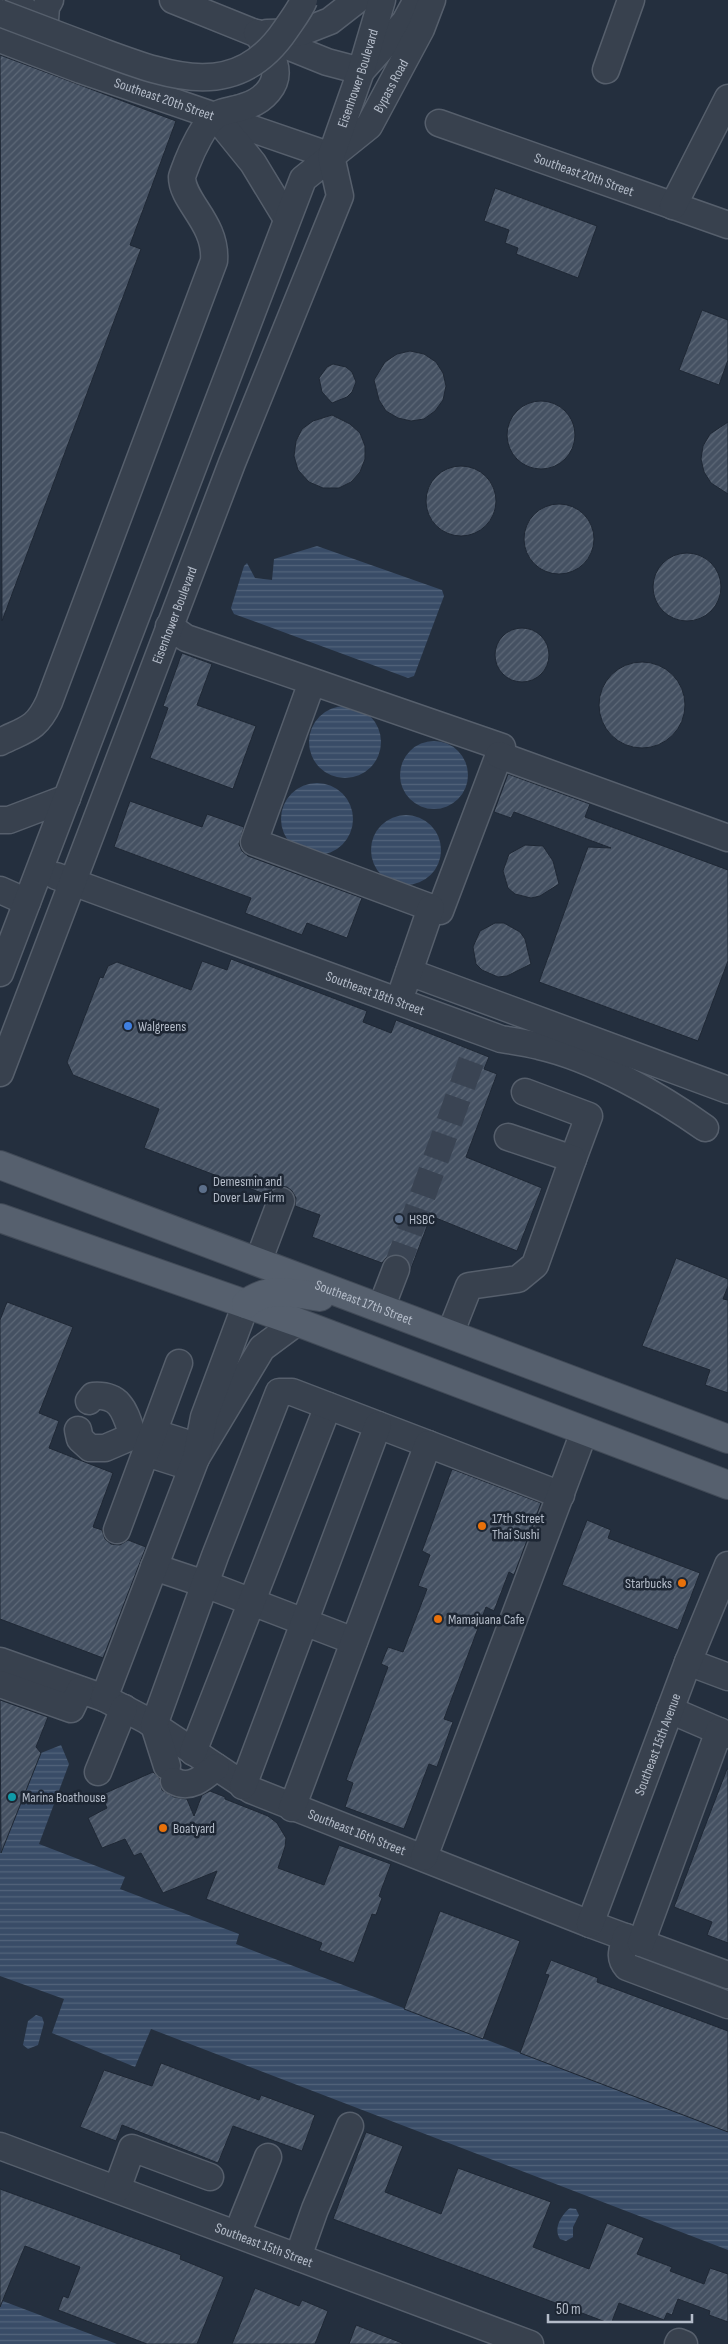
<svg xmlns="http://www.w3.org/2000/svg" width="728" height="2344" viewBox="0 0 728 2344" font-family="'Sofia Sans Condensed',sans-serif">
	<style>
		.water { fill: url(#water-rules) }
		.building { fill: url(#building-hatch); stroke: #1f2835 }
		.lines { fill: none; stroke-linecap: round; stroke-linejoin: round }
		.minor-tunnel { stroke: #3a4453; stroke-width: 26; stroke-dasharray: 26 13; stroke-linecap: butt }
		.minor-casing { stroke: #565f6c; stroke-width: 29 }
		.major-casing { stroke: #414a57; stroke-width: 30 }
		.minor { stroke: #38414e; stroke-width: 26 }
		.major { stroke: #56606e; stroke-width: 28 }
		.minor-bridge-casing { stroke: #565f6c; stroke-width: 29; stroke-linecap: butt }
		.minor-bridge { stroke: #38414e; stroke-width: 26 }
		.shop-dot { fill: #3f7fe0; stroke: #1d2633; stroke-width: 2 }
		.service-dot { fill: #5c6f8a; stroke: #1d2633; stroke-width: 2 }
		.food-dot { fill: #e8710a; stroke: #1d2633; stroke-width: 2 }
		.culture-dot { fill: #0f9aa8; stroke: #1d2633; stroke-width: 2 }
		.labels { text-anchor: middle; stroke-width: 5; stroke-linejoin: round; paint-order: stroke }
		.street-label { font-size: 14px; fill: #b4bcc9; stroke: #1d2633 }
		.poi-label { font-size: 14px; fill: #b4bcc9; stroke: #1d2633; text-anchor: start }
	</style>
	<defs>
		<pattern id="water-rules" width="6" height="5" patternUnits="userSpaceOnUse" patternTransform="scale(1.25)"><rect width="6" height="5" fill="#394c67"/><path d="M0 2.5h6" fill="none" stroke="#53647b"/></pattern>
		<pattern id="building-hatch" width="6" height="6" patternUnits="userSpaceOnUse" patternTransform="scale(1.25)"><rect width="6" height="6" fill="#455162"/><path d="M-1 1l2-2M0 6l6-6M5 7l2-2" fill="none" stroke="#5d6877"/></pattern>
	</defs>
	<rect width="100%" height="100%" fill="#242f3e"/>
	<path class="water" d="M317 546 442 590 444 596 414 676 408 678 234 614 231 608 244 566 247 563 255 578 272 580 274 559Z
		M309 742a36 36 0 1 1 72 0a36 36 0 1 1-72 0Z
		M400 775a34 34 0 1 1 68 0a34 34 0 1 1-68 0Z
		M281 819a36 36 0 1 1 72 0a36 36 0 1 1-72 0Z
		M371 850a35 35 0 1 1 70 0a35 35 0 1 1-70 0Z
		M61 1745 69 1764 39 1844 125 1877 120 1889 239 1934 236 1944 728 2132V2250L151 2029 135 2067 52 2033 64 1999 0 1976V1841L4 1843 41 1753Z
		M36 2015 42 2017 44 2023 38 2045 28 2049 23 2045 28 2021Z
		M570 2208 576 2209 579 2215 573 2227V2237L566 2241 560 2239C553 2229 561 2215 570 2208Z
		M0 2300 117 2344H0Z"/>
	<path class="building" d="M0 55 176 121 130 245 141 249 2 621Z
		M495 188 597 226 578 278 516 254 518 248 505 243 509 230 484 221Z
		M702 310 728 320V360L719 385 679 370Z
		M410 351 424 354 436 362 443 373 446 386 443 400 435 411 424 419 411 421 398 418 386 411 379 400 374 380 385 362 397 354Z
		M333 364 346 367 352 372 356 382 352 392 347 397 332 403 322 392 319 378 327 367Z
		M507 435a34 34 0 1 1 68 0a34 34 0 1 1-68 0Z
		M332 415 350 424 360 433 365 446V459L360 472 351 482 339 488H323L309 482 298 470 294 456 296 441 302 429 313 421Z
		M728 422V494L711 483 704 472 701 459 703 446 710 434Z
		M426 501a35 35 0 1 1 70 0a35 35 0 1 1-70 0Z
		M524 539a35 35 0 1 1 70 0a35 35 0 1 1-70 0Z
		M653 587a34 34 0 1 1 68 0a34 34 0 1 1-68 0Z
		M495 655a27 27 0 1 1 54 0a27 27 0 1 1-54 0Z
		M182 653 212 664 197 705 256 726 233 789 150 758 168 708 163 706Z
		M599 705a43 43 0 1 1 86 0a43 43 0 1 1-86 0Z
		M508 774 590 804 585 817 728 870V961L698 1041 539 982 588 847 611 848 514 812 511 818 494 812Z
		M130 801 202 827 207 814 244 827 239 844 242 851 248 856 362 898 347 938 307 923 302 935 245 913 251 898 114 847Z
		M525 845 543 846 553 861 559 884 540 896 531 898 515 894 508 888 503 871 509 854Z
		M495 923H504L520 932 525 939 531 964 507 976 498 977 482 970 476 964 473 947 480 931Z
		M231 959 367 1011 363 1022 391 1033 396 1020 489 1057 484 1069 497 1074 466 1157 542 1188 517 1251 431 1216 410 1271 408 1260 401 1255 394 1254 387 1257 382 1263 312 1237 320 1215 295 1206 296 1198 292 1191 287 1187 278 1186 272 1189 267 1195 144 1148 159 1109 73 1075 67 1062 100 977 103 978 108 966 117 962 191 990 202 961 227 970Z
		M676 1258 728 1279V1286L723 1299 728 1300V1393L705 1385 710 1370 642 1346Z
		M7 1302 73 1327 39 1413 59 1421 49 1448 113 1473 93 1527 102 1530 105 1539 111 1544 120 1545 128 1540 146 1547 103 1658 0 1619V1320Z
		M452 1469 541 1503 514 1575 509 1572 494 1611 486 1607 444 1719 453 1722 437 1767 429 1764 404 1829 345 1807 353 1783 346 1780 388 1667 381 1664 388 1647 403 1652 427 1589 418 1586 430 1555 422 1551Z
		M587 1520 611 1530 608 1538 700 1573 678 1630 562 1585Z
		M0 1700 48 1717 36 1747 41 1753 1 1853Z
		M727 1769H728V1943L707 1935 712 1922 674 1907Z
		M153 1772 160 1779 162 1790 174 1797 187 1799 194 1816 202 1795 210 1791 225 1797V1799L268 1816 277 1823 286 1838 285 1847 278 1868 324 1885 339 1845 391 1864 379 1896 382 1898 376 1915 372 1914 354 1963 319 1950 322 1943 206 1899 217 1871 163 1893 141 1853 134 1856 125 1839 102 1848 88 1818 107 1808 101 1795Z
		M440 1911 520 1941 483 2039 404 2009Z
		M551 1960 598 1978 597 1982 728 2031V2132L520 2053 549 1975 545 1974Z
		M161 2063 259 2100 261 2095 315 2115 302 2151 233 2126 218 2163 122 2125 116 2141 80 2127 104 2070 152 2086Z
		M366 2132 403 2146 385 2192 441 2214 458 2168 551 2202 533 2247 589 2269 607 2223 644 2238 637 2254 672 2267 670 2271 704 2284 710 2268 728 2274V2322L709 2315 710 2311 678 2299 672 2315 667 2313 664 2320 619 2303 611 2324 333 2219Z
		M0 2189 181 2255 180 2259 224 2277 197 2344H147L58 2310 63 2296 68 2298 80 2267 25 2246 0 2307Z
		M255 2288 299 2306 302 2300 328 2311 315 2344H232Z
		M356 2325 402 2343V2344H349Z"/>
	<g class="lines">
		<path class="minor-tunnel" d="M396 1269 475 1051"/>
		<defs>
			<g id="minor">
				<path d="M16 0 45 34"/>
				<path d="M173 0 327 62 361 71 405 22 417 0"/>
				<path d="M44 33 46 7 50 0"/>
				<path d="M267 33 302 32 330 21 357 0"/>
				<path id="s1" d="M0 39 81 70 331 156"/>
				<path d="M606 70 631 0"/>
				<path d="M215 116 253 163 287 219"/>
				<path id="s2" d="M439 123 728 225"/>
				<path d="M673 206 728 98"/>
				<path d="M169 626 186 638 502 747 440 911 254 842 312 682"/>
				<path d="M0 742C26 729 36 730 49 702L214 261C217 223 182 202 182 177 183 173 186 166 187 163 192 150 204 125 214 117 220 111 235 110 243 107 262 102 281 85 274 63 272 53 262 42 257 33"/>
				<path d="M499 755 728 838"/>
				<path d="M0 820H9L67 798"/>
				<path id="s3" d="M56 876 501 1039C514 1041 527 1043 539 1046 593 1058 660 1096 705 1128"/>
				<path d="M0 890 27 902"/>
				<path d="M409 972 728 1090"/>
				<path id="s4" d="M0 973 303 179 369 126 421 29 432 0"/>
				<path d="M403 989 431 908"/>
				<path id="s5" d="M0 1073 232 463 340 196 331 156 361 71 382 0"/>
				<path d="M525 1092 589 1116 573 1159"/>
				<path d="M258 1262 281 1201"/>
				<path d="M381 1308 396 1269"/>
				<path d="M450 1334 469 1286 518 1279 535 1265 573 1159 508 1137"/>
				<path d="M78 1430 80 1439 90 1448H105L133 1436C125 1413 122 1394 93 1396L89 1401"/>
				<path d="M196 1458 183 1442 158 1434 149 1443 156 1456 178 1463 196 1458 262 1348 297 1322"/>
				<path d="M117 1530 179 1363"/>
				<path d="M154 1567 205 1584 354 1641"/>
				<path id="s6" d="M0 1661 104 1698 146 1720 251 1790 590 1924 728 1975"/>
				<path d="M688 1662 728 1677"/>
				<path d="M0 1684 71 1709 80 1690"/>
				<path d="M104 1698 196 1458 204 1417 246 1304"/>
				<path d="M670 1710 728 1735"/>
				<path d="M193 1752 328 1406"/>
				<path d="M167 1766 154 1725 215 1556 279 1392H292L428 1444"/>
				<path d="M98 1772 124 1708"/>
				<path d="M174 1781C190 1790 203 1778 216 1767"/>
				<path d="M243 1786 378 1425"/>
				<path d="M292 1808 428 1444 561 1495"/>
				<path d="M424 1857 584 1432"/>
				<path id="s7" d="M590 1924 688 1662 728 1565"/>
				<path d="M626 1937C623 1949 618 1957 627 1967L728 2005"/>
				<path d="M641 1943 719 1731"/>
				<path id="s8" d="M0 2146 530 2344"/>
				<path d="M117 2189 132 2148 210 2177"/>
				<path d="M237 2234 268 2157"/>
				<path d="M298 2257 315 2209 350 2126"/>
				<path d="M678 2344 679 2342 684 2344"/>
			</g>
			<g id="major">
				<path id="s9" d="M0 1165 728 1439"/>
				<path d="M0 1218 297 1322 728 1485"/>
				<path d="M246 1304C267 1286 294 1293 320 1297"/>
			</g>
		</defs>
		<use href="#minor" class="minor-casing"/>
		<use href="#major" class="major-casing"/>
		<use href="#minor" class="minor"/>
		<use href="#major" class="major"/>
		<defs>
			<path id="minor-bridge" d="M0 13C34 26 69 39 103 52 171 77 237 102 286 29 292 20 300 10 304 0"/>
		</defs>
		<use href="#minor-bridge" class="minor-bridge-casing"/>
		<use href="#minor-bridge" class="minor-bridge"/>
	</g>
	<circle class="shop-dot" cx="128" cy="1026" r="5"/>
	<g class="service-dot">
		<circle cx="203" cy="1189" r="5"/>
		<circle cx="399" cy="1219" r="5"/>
	</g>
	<g class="food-dot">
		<circle cx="482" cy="1526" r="5"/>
		<circle cx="682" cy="1583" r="5"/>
		<circle cx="438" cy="1619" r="5"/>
		<circle cx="163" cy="1828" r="5"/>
	</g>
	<circle class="culture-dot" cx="12" cy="1797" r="5"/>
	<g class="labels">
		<g class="street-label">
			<text dy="5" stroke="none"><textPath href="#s5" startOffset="1064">Eisenhower Boulevard</textPath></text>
			<text dy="5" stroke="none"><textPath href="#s4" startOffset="980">Bypass Road</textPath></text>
			<text dy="5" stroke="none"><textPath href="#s1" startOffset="175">Southeast 20th Street</textPath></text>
			<text dy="5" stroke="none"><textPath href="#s2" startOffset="154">Southeast 20th Street</textPath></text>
			<text dy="5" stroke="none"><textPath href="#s5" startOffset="490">Eisenhower Boulevard</textPath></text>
			<text dy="5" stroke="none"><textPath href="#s3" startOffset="340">Southeast 18th Street</textPath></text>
			<text dy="5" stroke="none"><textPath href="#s9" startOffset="389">Southeast 17th Street</textPath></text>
			<text dy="5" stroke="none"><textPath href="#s7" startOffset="192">Southeast 15th Avenue</textPath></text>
			<text dy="5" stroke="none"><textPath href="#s6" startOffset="398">Southeast 16th Street</textPath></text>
			<text dy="5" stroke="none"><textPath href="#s8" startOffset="282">Southeast 15th Street</textPath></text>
		</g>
		<g class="poi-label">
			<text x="138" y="1031">Walgreens</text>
			<text x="213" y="1186">Demesmin and<tspan x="213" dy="16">Dover Law Firm</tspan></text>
			<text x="409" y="1224">HSBC</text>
			<text x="492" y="1523">17th Street<tspan x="492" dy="16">Thai Sushi</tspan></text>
			<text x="672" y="1588" text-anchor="end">Starbucks</text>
			<text x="448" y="1624">Mamajuana Cafe</text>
			<text x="22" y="1802">Marina Boathouse</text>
			<text x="173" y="1833">Boatyard</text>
		</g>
	</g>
	<path d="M548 2314v8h144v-8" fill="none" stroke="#b4bcc9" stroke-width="2.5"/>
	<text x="556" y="2314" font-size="15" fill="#b4bcc9" stroke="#1d2633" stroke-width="4" paint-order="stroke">50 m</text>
</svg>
